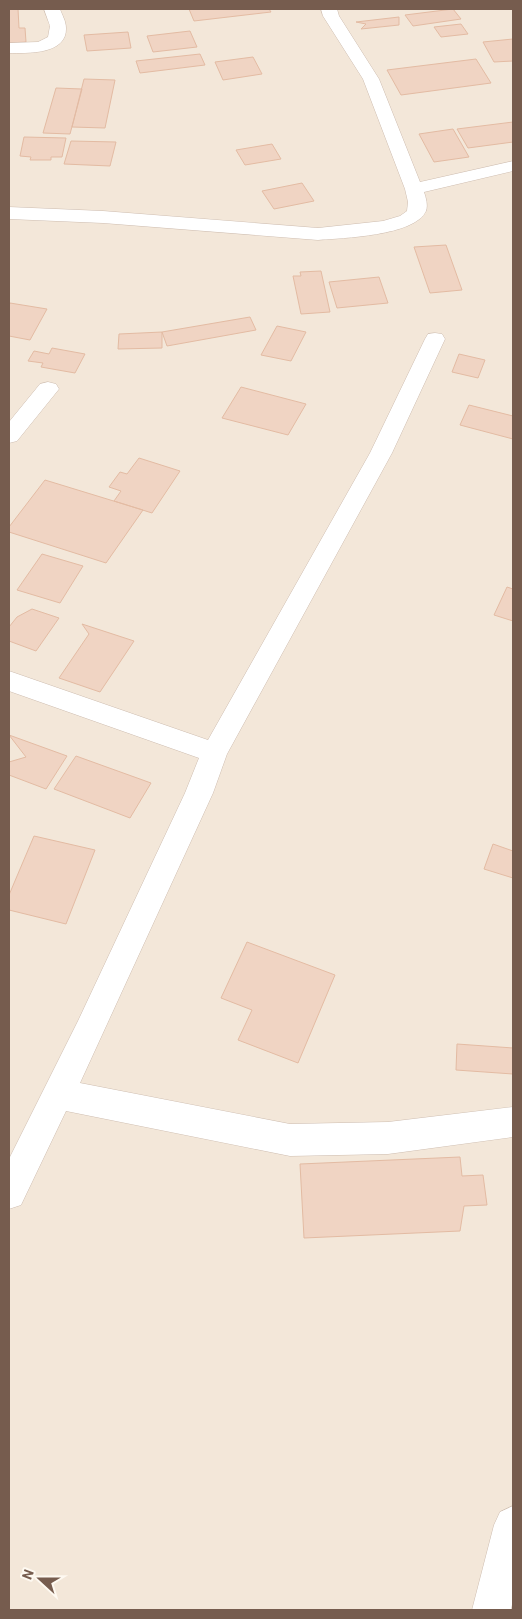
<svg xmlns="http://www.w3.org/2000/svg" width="522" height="1619" viewBox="0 0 522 1619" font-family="Barlow,sans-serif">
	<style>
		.residential { fill: #f3e7d9 }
		.building { fill: #f0d4c3; stroke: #e3bba3 }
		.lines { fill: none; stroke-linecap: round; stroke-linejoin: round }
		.minor-casing { stroke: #cebdb0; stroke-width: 1 }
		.minor { fill: #fff; fill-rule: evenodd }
	</style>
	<rect width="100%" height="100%" fill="#fcf5ea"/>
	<path class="residential" d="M9 9H513V1610H9Z"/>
	<path class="building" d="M9 9H18L19 28H25L26 42 9 43Z
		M189 9H269L271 12 194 21Z
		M453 9 461 19 413 26 405 15Z
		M399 17V25L361 29 366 24 356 22Z
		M461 24 468 34 441 37 434 27Z
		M190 31 197 47 153 52 147 36Z
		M128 32 131 48 87 51 84 35Z
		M513 39V61L494 62 483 42Z
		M200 54 205 65 140 73 136 61Z
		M253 57 262 74 223 80 215 62Z
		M476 59 491 83 401 95 387 70Z
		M84 79 115 80 105 128 72 127Z
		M56 88 82 89 70 134 43 133Z
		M513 122V142L468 148 457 129Z
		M453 129 469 157 434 162 419 134Z
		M24 137 66 138 62 157H51V160H30L31 157 20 156Z
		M71 141 116 142 110 166 64 164Z
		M272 144 281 159 245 165 236 150Z
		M302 183 314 201 274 209 262 191Z
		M446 245 462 290 430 293 414 247Z
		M321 271 330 312 301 314 293 276H301L300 272Z
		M379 277 388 303 337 308 329 282Z
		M10 303 47 309 30 340 9 336V306Z
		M250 317 256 330 167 346 162 332Z
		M277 326 306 332 291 361 261 355Z
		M162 332V348L118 349 119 334Z
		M52 348 85 354 75 373 41 367 43 363 28 361 34 351 49 354Z
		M459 354 485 360 478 378 452 372Z
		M241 387 306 404 288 435 222 418Z
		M469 405 513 416V439L460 425Z
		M139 458 180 471 152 513 114 501 121 491 109 487 120 472 127 474Z
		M45 480 143 510 106 563 9 532V527Z
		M42 554 83 566 60 603 17 590Z
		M507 587 513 589V621L494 615Z
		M32 609 59 618 36 651 9 641V627L17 617Z
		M82 624 134 641 100 692 59 678 89 634Z
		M9 735 67 756 46 789 9 775V762L26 757Z
		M76 756 151 783 130 818 54 789Z
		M34 836 95 850 66 924 9 910V895Z
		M493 844 513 851V878L484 869Z
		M247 942 335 975 298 1063 238 1040 252 1010 221 998Z
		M457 1044 513 1048V1074L456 1070Z
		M460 1157 462 1176 483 1175 487 1205 464 1206 460 1231 304 1238 300 1164Z"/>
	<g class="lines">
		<defs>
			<path id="minor" d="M44 9H60C62 15 66 21 66 28 67 55 27 53 9 53V43L38 42 48 37 50 26Z
				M321 9H337L339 16 379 79 420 182 513 161V171L424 192C426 198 428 205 426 211 415 236 342 238 318 240L103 223 9 219V207L103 211 318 228 383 221 400 216 407 211 408 202 405 189 363 79 323 16Z
				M435 333 442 334 445 339 392 453 227 754 213 793 80 1083 290 1124 388 1122 513 1107V1137L388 1154 290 1156 66 1111 21 1205 9 1209V1159L78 1021 185 793 199 758 9 691V671L208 740 370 453 425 339 428 334Z
				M48 382 56 384 59 389 17 441 9 443V422L40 384Z
				M513 1506V1599L511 1610H472L494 1525 500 1512Z"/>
		</defs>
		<use href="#minor" class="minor-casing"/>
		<use href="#minor" class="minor"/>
	</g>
	<rect width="522" height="1619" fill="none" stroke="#765c4e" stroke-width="20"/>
	<g transform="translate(40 1579) rotate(291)" stroke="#fef9f1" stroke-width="4" paint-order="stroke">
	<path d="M0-4L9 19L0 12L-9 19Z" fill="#765c4e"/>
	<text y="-8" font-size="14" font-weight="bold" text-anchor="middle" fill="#765c4e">N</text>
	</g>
</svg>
